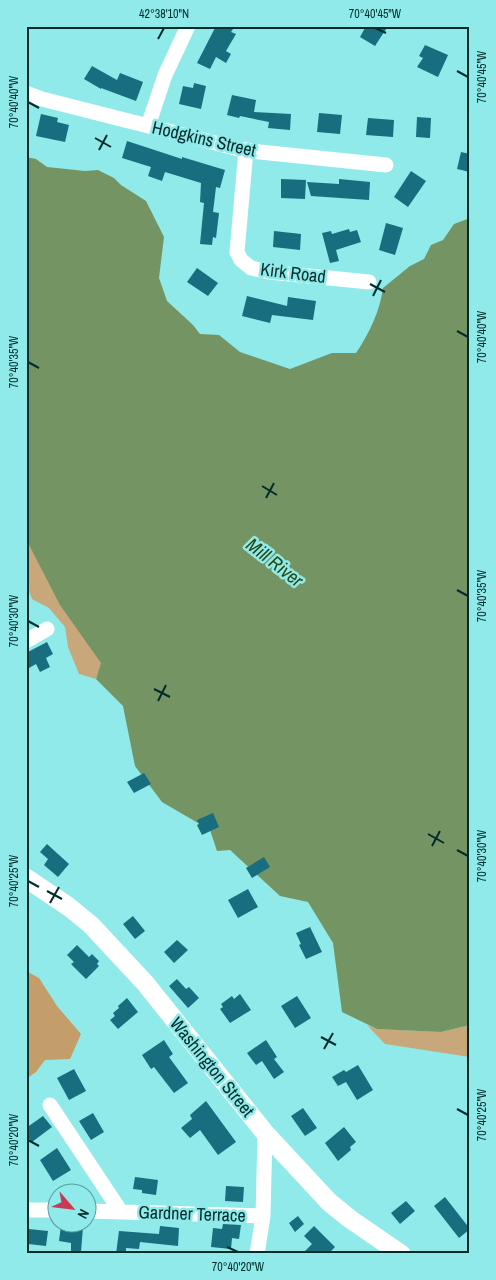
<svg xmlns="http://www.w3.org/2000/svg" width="496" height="1280" viewBox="0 0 496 1280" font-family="'Archivo Narrow',sans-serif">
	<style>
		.green { fill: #c8a77b }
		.forest { fill: #c39e6b }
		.water { fill: #749463 }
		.building { fill: #186d7e }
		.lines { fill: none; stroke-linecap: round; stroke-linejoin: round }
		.minor { stroke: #fff; stroke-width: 15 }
		.major { stroke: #fff; stroke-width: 19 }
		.ticks { fill: none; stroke: #022c2c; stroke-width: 2 }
		.labels { text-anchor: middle; stroke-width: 5; stroke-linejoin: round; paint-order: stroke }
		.street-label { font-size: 18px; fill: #022c2c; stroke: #8feae9 }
		.water-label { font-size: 19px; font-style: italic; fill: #294813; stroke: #8feae9 }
		.neatline { fill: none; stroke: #022c2c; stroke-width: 2 }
		.ticks-label { font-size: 12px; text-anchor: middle; fill: #022c2c }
	</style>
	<rect width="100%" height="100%" fill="#8feae9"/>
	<path class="green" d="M26 519 102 661 96 679 79 674 68 647 65 627 49 608 32 599 26 582Z
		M367 1025 377 1029 441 1032 470 1025V1057L385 1044Z"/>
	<path class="forest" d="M26 971 39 978 57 1006 81 1034 70 1059 45 1060 36 1072 26 1079Z"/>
	<path class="water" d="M26 157 36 159 47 167 85 171 98 170 114 178 121 185 146 201 164 237 159 278 167 301 193 325 200 334 219 335 240 352 290 369 332 353H356C369 334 380 311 383 288L410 266 424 259 431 245 443 240 454 224 470 218V1025L441 1032 377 1029 342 1012 333 943 308 902 280 896 230 850 217 851 210 830 162 802 135 766 123 706 96 679 101 663 60 605 26 539Z"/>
	<path class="building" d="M216 26H235L231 32 236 34 226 51 231 54 226 63 216 57 210 69 197 63Z
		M366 26H388L375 46 360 37Z
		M425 45 448 55 438 77 417 67 423 58 419 56Z
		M92 66 117 80 120 73 143 82 136 101 101 88V89L84 79Z
		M194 83 206 86 201 109 179 104 183 86 193 88Z
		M232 95 256 100 254 112 291 114 290 130 268 128 269 122 240 116 239 118 227 115Z
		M319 113 342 115 340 134 317 132Z
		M41 114 58 118 57 122 69 125 65 142 36 136Z
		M417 117 431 118 430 138 416 137Z
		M368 118 394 120 393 137 366 135Z
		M127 141 182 159V157L225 170 220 188 216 187 213 212 219 213 216 238 213 237 212 245 200 244 204 203 200 202 201 183 165 172 162 181 148 176 151 167 122 158Z
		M461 152 470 154V172L457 169Z
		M411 171 426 181 408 207 394 197Z
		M281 179 306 180 305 199 281 198Z
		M339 179 370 182 369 200 311 196 307 182 339 184Z
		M386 223 403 228 395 255 379 250Z
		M349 229 350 232 357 230 361 242 336 250 339 261 330 263 322 233 331 231 332 234Z
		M274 231 301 234 300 250 273 247Z
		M197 268 218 283 208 296 187 282Z
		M247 296 287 306 288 297 316 301 313 320 272 315 270 323 242 316Z
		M47 642 53 654 46 658 50 667 40 672 36 664 29 668 26 662V653Z
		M144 773 151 784 134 793 127 782Z
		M213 813 219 827 202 835 197 825 199 824 197 820Z
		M47 844 69 864 58 877 44 865 48 859 40 852Z
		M264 857 270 867 252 878 246 868Z
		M248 889 258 907 238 918 228 900Z
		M133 916 145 931 135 939 123 924Z
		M310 927 322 952 306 959 299 945 301 944 296 933Z
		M177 940 188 950 174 963 164 952Z
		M77 945 89 957 92 954 99 961 97 964 99 966 86 979 71 964 74 962 67 955Z
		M177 979 186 989 189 987 199 998 188 1008 169 986Z
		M240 994 251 1010 230 1023 220 1009 223 1007 221 1004 232 996 234 999Z
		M297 996 311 1018 295 1028 281 1006Z
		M127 998 138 1012 118 1029 110 1020 115 1016 113 1013 119 1008 118 1006Z
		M164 1040 173 1054 169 1057 188 1083 174 1093 154 1067 151 1069 142 1055Z
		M266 1040 277 1057 274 1059 284 1072 274 1079 262 1061 256 1065 247 1053Z
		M358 1065 373 1090 357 1100 346 1082 338 1086 332 1077 344 1070 346 1072Z
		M74 1069 86 1091 69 1100 57 1078Z
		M206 1101 236 1142 218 1155 200 1130 190 1138 181 1128 192 1119 190 1115Z
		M303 1108 317 1128 305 1136 291 1116Z
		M93 1113 104 1132 91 1140 79 1121Z
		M43 1116 52 1127 32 1142 26 1135V1128Z
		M344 1127 356 1142 350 1147 351 1150 338 1161 325 1143Z
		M57 1148 71 1170 53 1181 40 1160Z
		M135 1177 158 1180 156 1195 142 1193V1190L133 1189Z
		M226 1186 244 1187 243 1202 225 1201Z
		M445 1197 470 1229 459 1238 434 1206Z
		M406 1201 415 1211 400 1224 391 1213Z
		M298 1216 304 1224 295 1232 289 1223Z
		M223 1224 241 1225 239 1239 232 1238 231 1249 211 1247 213 1228 222 1229Z
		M61 1225 83 1227 81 1252 71 1251V1243L59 1241Z
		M160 1226 179 1228 178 1246 140 1242 139 1249 126 1248V1254H116L119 1231 159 1234Z
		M314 1226 335 1247 328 1254H302L312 1244 304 1236Z
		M29 1229 48 1231 46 1246 28 1244Z"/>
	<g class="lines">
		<path class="minor" d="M26 93 42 99 239 149 260 152 386 165
			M148 126 165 75 188 26
			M246 150 237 252 241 260 251 268 269 272 369 282
			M26 641 47 629
			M50 1105 121 1212
			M26 1210H58
			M88 1211 263 1216
			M257 1254 263 1216 265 1133"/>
		<path class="major" d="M26 878 69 907 91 925 145 983 265 1133 329 1202 350 1219 401 1254"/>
	</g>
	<path class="ticks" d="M375 28 386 33M158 39 164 28M457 71 468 77M28 102 39 108M95 138 111 147M99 150 107 135M370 284 385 292M373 296 381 280M457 331 468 337M28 362 39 368M262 486 277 495M266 498 274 483M457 590 468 596M28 621 39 627M154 689 170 697M158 701 166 685M428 834 444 843M432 846 440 831M457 850 468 856M28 881 39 887M47 891 62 899M50 903 59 887M321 1037 336 1045M324 1049 333 1033M457 1109 468 1115M28 1140 39 1146M227 1247 238 1252"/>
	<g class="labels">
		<g class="street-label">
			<text transform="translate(204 139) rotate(13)" y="6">Hodgkins Street</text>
			<text transform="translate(293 273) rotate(7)" y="6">Kirk Road</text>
			<text transform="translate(212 1067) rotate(51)" y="6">Washington Street</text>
			<text transform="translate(192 1214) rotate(2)" y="6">Gardner Terrace</text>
		</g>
		<g class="water-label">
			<text transform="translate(275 562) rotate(38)" y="7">Mill River</text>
		</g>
	</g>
	<rect width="496" height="1280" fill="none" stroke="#8feae9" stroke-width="55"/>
	<g transform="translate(72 1208) rotate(118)"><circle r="24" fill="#8feae9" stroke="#579e9d"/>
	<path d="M0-4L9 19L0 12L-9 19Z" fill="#c93953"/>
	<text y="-8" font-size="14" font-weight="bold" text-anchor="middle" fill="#022c2c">N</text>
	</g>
	<rect x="28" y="28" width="440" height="1224" class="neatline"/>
	<g class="ticks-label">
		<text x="164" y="18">42°38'10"N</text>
		<text x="375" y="18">70°40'45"W</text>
		<text transform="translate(482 77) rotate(-90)" y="4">70°40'45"W</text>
		<text transform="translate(14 102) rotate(-90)" y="4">70°40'40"W</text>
		<text transform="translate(482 337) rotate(-90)" y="4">70°40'40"W</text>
		<text transform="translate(14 362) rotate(-90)" y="4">70°40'35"W</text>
		<text transform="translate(482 596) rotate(-90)" y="4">70°40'35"W</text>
		<text transform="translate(14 621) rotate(-90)" y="4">70°40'30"W</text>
		<text transform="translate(482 856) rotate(-90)" y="4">70°40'30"W</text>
		<text transform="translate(14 881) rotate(-90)" y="4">70°40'25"W</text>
		<text transform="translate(482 1115) rotate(-90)" y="4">70°40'25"W</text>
		<text transform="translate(14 1140) rotate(-90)" y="4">70°40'20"W</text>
		<text x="238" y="1271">70°40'20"W</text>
	</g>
</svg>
